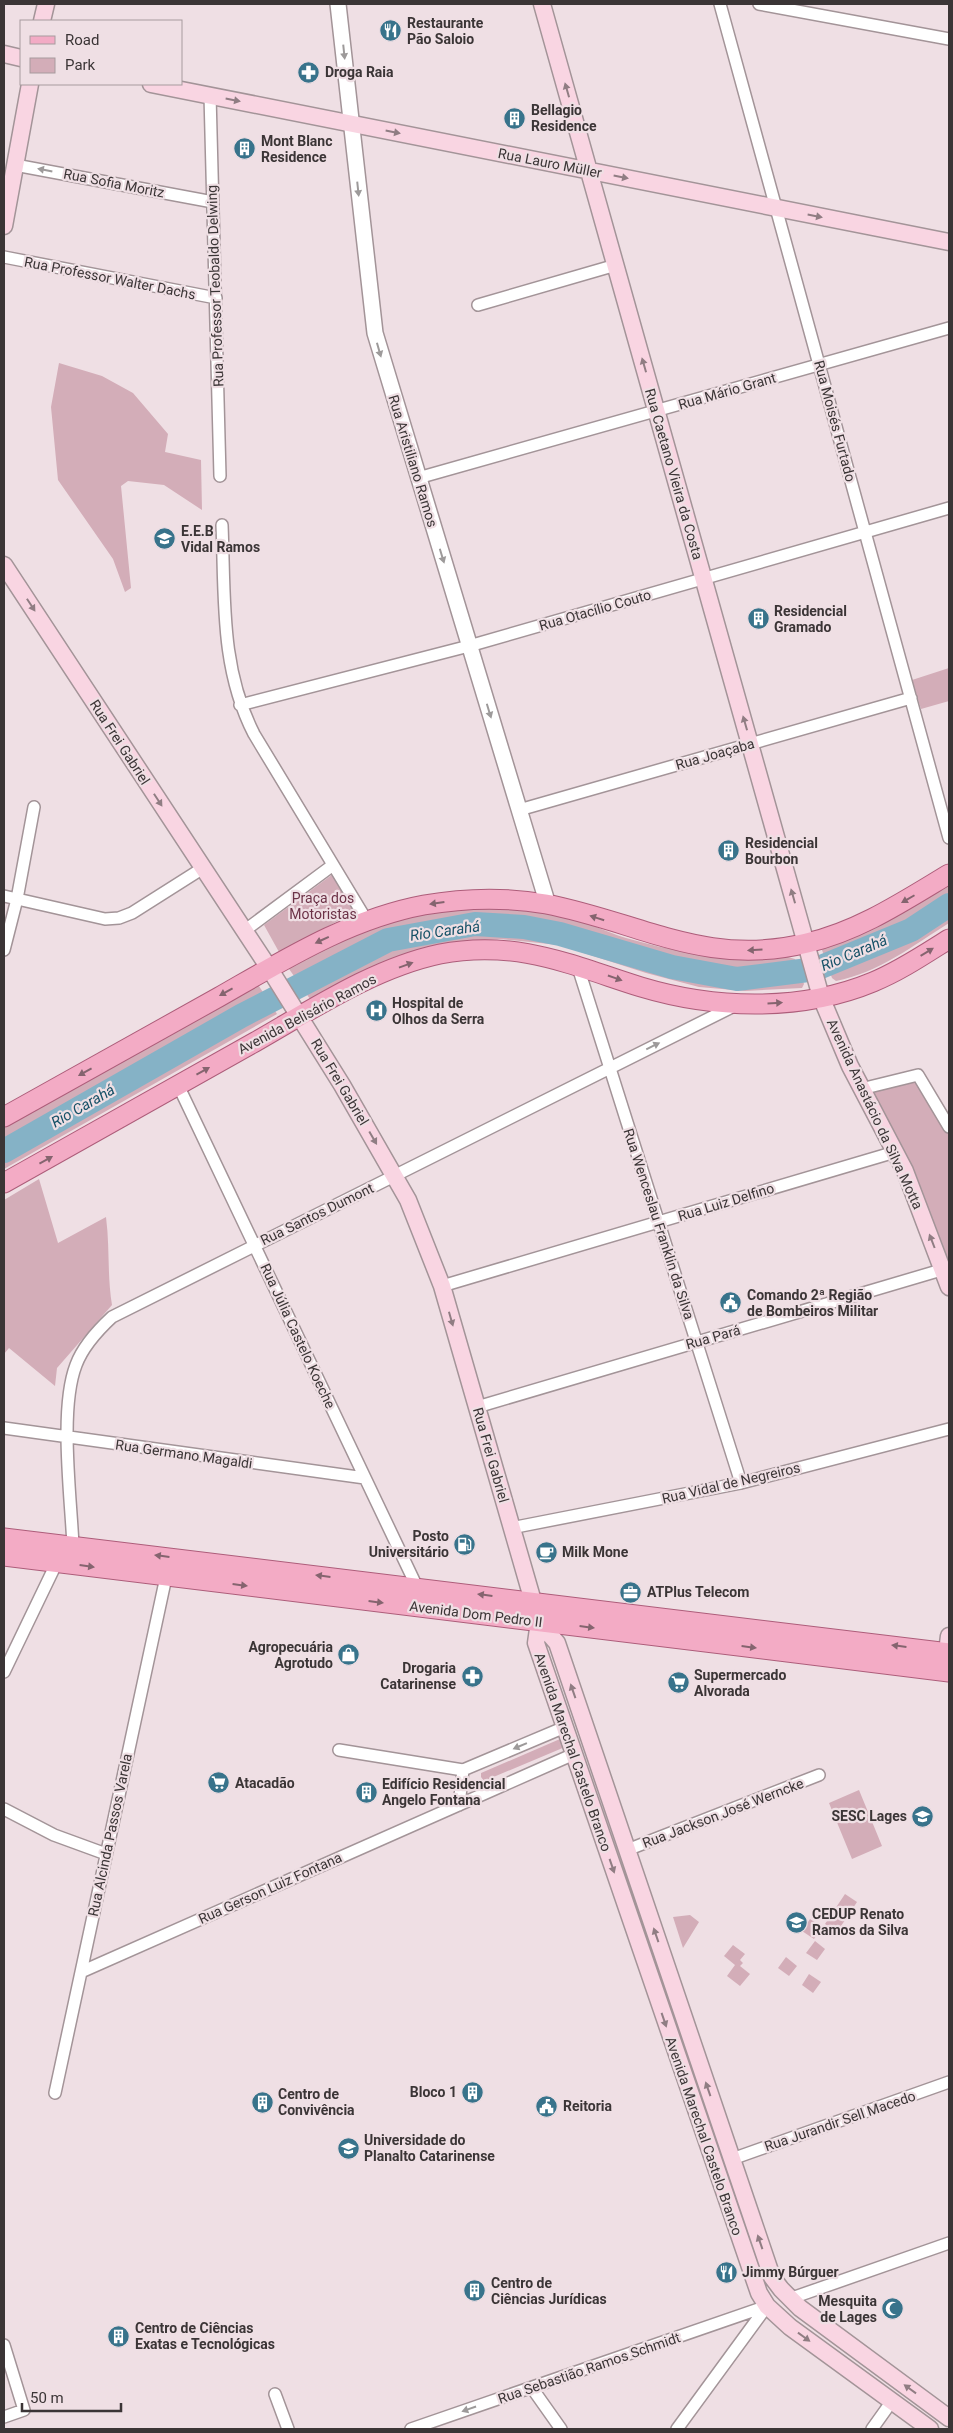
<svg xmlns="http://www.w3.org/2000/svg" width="953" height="2433" font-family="Roboto,sans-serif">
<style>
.green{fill:#d3adb8}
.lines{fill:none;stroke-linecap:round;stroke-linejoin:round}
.river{stroke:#85b2c6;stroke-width:24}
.minor-casing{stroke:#a39498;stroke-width:14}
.tertiary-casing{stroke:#a39498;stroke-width:18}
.secondary-casing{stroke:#a39498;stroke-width:19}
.primary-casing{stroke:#ad5d7a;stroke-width:21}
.minor{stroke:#fff;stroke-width:11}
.tertiary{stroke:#fff;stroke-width:15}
.secondary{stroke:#f9d5e2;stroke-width:16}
.primary{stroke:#f3abc5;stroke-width:19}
.oneway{fill:#9d9a9a}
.oneway2{fill:#907d83}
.oneway3{fill:#85646f}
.labels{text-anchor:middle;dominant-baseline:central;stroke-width:4.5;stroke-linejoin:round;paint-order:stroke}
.poi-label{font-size:14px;font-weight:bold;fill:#3b3536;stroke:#efdfe4;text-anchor:start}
.street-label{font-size:14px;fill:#3b3536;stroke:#efdfe4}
.park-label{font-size:14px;fill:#6c3247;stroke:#efdfe4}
.water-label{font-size:15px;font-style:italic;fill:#165167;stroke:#efdfe4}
</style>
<rect width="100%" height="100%" fill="#efdfe4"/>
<path class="green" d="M59 363 102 376 133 393 168 434 165 452 201 460 202 510 164 485 128 481 121 486 131 588 125 592 113 559 58 480 51 407Z
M949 668V701L921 709 912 680Z
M333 874 355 912 279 952 264 925Z
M949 884V923C914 945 878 973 836 981L832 978 822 950 825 946Z
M498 907C519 910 541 912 562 916 585 920 605 932 626 938 682 954 730 961 788 957L795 959 804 984 802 988 745 991 699 987 646 973 559 945 500 939 471 941 429 948 310 999 287 966 359 930 451 908Z
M257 983 277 1014 4 1169V1126Z
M917 1080 949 1134V1264L866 1092Z
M39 1179 58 1243 106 1217C110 1247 107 1275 112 1305L57 1368 55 1386 9 1348 4 1354V1200Z
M560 1739 564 1740 565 1747 484 1781 481 1777V1773Z
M859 1790 882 1846 852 1859 829 1803Z
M845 1894 857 1902 837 1932 825 1924Z
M690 1915 699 1922 683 1948 673 1917Z
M810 1919 822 1927 814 1939 802 1931Z
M815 1941 825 1949 817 1960 806 1953Z
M733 1945 745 1954 740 1960 743 1963 740 1966 750 1974 740 1986 727 1976 735 1965 724 1956Z
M786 1957 797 1966 789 1976 778 1968Z
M809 1974 821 1982 813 1993 802 1985Z"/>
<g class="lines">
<path class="river" d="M4 1151 241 1016 388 940 475 924 524 927 560 934 672 967 737 979 816 969 911 930 949 905"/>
<defs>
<path id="minor" d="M720 4 949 838
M759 4 949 39
M210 95 220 476
M15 165 213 202
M4 257 216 298
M478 305 616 265
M418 478 949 328
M222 525C225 597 220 668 254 734L367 921
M240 705 469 646 949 508
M519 810 911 698
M4 896 105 919 119 918 132 913 203 868
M244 931 333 865
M4 950 17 899 34 807
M577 964 741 1483
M178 1085 417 1587
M861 1089 918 1075 949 1127
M442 1286 895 1152
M477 1407 948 1268
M4 1428 365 1478
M511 1528 741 1483 949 1429
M73 1546C71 1498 59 1409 76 1365 83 1346 98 1330 112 1317L736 1005
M4 1672 57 1562
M339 1750 463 1770
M459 1805 463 1770 565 1727
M4 1809 54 1835 106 1854
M627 1850 819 1775
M81 1972 574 1754
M55 2093 166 1577
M732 2159 949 2082
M789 2299 949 2243
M4 2345 24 2410 4 2417
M532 2388 561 2429
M275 2394 288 2429
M411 2429 767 2306
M677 2429 767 2306
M872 2429 892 2401"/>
<path id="tertiary" d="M338 4 375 333 548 905"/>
<path id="secondary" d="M542 4 821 997 850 1066 905 1171 949 1287
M42 21 46 4
M4 54 21 58
M151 84 949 242
M4 226 30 84
M4 565 269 968 342 1085 408 1200 442 1286 539 1622 557 1643 772 2277 781 2289 800 2308 949 2418
M539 1622 536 1643 759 2293 767 2306 790 2327 930 2429
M947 1652 949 1636"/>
<path id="primary" d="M4 1117C75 1077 147 1037 219 997 284 960 349 919 424 905 464 898 506 897 546 904 640 922 706 968 807 943 859 931 904 901 949 874
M4 1183C87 1136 171 1089 255 1042 313 1009 374 968 440 954 516 939 571 965 641 987 714 1009 801 1012 873 982 900 971 925 954 949 939
M4 1538 949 1653
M4 1556 949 1672"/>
</defs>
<use href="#minor" class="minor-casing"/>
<use href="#tertiary" class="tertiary-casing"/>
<use href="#secondary" class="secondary-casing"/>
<use href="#primary" class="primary-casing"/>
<use href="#minor" class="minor"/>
<use href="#tertiary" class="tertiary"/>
<use href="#secondary" class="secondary"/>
<use href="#primary" class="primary"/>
</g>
<defs><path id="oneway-solid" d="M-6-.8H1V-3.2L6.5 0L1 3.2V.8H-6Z" transform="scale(1.25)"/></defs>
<g class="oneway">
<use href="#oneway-solid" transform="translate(344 52) rotate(84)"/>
<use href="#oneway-solid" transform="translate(45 170) rotate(-169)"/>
<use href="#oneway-solid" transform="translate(358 189) rotate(84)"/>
<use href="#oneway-solid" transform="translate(379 350) rotate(74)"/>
<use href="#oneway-solid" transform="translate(442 556) rotate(73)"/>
<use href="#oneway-solid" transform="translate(489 711) rotate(73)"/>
<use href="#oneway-solid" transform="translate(653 1046) rotate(-26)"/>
<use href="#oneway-solid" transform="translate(520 1746) rotate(157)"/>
<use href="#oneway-solid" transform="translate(469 2409) rotate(161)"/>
</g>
<g class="oneway2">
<use href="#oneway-solid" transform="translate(567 90) rotate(-106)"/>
<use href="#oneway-solid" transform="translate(233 100) rotate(11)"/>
<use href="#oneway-solid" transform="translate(393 132) rotate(11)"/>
<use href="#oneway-solid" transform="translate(621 177) rotate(11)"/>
<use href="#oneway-solid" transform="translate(815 216) rotate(11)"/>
<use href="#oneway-solid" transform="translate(644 365) rotate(-106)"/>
<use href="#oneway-solid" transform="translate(31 605) rotate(57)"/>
<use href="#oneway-solid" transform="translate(745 723) rotate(-106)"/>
<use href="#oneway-solid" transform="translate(158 800) rotate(57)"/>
<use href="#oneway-solid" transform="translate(793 896) rotate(-106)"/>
<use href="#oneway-solid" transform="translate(373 1138) rotate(60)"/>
<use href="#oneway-solid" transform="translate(932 1241) rotate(-111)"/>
<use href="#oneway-solid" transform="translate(451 1319) rotate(74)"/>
<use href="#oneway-solid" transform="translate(573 1691) rotate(-109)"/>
<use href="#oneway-solid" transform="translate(612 1866) rotate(71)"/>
<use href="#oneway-solid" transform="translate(656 1935) rotate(-109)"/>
<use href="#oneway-solid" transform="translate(664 2020) rotate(71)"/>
<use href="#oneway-solid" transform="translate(708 2089) rotate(-109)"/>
<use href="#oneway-solid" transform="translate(760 2242) rotate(-109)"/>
<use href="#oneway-solid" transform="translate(804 2337) rotate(36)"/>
<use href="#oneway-solid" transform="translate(910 2389) rotate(-144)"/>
</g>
<g class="oneway3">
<use href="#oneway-solid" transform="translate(908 899) rotate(150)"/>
<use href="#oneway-solid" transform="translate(437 903) rotate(172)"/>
<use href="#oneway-solid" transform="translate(597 918) rotate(-163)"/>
<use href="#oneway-solid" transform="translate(322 940) rotate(155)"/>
<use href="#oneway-solid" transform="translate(755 950) rotate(177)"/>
<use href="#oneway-solid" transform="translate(927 952) rotate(-31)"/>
<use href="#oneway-solid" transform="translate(406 965) rotate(-20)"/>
<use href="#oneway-solid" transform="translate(615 978) rotate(19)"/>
<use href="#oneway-solid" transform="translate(226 992) rotate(151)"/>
<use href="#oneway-solid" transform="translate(775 1003) rotate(-3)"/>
<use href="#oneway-solid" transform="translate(203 1071) rotate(-29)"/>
<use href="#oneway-solid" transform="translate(85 1072) rotate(151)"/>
<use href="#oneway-solid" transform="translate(46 1160) rotate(-29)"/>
<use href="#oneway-solid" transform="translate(162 1556) rotate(-173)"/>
<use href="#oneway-solid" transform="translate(87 1566) rotate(8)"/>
<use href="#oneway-solid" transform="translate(323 1576) rotate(-173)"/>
<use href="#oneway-solid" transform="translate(240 1585) rotate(7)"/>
<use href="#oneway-solid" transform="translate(485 1595) rotate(-173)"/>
<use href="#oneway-solid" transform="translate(376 1602) rotate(7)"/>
<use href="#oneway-solid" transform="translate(587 1627) rotate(7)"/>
<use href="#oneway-solid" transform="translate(899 1646) rotate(-173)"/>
<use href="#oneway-solid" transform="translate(749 1647) rotate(7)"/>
</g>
<defs>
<symbol id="restaurant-disc" viewBox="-11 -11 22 22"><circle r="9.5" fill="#38738b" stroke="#efdfe4"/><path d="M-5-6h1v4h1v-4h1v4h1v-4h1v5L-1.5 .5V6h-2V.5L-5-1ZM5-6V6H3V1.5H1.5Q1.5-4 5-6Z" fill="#fff"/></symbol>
<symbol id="pharmacy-disc" viewBox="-11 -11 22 22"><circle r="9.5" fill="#38738b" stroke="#efdfe4"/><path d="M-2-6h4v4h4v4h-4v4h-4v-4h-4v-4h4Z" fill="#fff"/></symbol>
<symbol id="building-disc" viewBox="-11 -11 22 22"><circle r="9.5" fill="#38738b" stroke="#efdfe4"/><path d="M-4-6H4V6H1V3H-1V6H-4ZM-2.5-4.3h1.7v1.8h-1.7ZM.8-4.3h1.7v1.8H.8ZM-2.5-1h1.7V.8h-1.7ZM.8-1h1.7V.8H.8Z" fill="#fff"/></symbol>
<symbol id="school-disc" viewBox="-11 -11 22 22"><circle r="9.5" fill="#38738b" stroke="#efdfe4"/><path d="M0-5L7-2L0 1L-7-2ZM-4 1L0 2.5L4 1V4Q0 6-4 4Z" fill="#fff"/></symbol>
<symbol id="hospital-disc" viewBox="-11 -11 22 22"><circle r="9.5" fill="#38738b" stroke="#efdfe4"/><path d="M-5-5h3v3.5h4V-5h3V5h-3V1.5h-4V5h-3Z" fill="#fff"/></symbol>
<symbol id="civic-disc" viewBox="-11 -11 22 22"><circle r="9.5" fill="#38738b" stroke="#efdfe4"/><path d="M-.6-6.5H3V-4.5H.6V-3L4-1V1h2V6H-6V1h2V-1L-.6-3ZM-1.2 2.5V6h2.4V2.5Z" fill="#fff"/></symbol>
<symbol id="fuel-disc" viewBox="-11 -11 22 22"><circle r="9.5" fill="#38738b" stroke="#efdfe4"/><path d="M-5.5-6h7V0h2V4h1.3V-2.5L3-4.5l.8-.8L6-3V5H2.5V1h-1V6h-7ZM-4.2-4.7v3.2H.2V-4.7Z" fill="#fff"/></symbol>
<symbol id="cafe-disc" viewBox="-11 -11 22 22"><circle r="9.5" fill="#38738b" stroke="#efdfe4"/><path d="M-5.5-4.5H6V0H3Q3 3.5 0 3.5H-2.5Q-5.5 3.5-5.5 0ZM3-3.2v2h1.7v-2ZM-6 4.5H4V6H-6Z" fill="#fff"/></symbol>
<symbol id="office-disc" viewBox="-11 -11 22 22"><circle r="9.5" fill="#38738b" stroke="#efdfe4"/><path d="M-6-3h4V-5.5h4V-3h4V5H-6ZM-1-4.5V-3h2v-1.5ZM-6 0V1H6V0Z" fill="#fff"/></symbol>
<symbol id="shop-disc" viewBox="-11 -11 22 22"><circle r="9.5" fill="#38738b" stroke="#efdfe4"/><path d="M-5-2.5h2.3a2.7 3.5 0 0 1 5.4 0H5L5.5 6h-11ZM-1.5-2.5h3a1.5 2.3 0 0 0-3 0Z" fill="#fff"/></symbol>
<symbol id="supermarket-disc" viewBox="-11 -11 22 22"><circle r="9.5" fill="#38738b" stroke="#efdfe4"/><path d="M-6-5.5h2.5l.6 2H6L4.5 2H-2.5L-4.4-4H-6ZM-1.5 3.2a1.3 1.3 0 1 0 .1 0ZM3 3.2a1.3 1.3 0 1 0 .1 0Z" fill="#fff"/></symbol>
<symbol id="university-disc" viewBox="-11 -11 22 22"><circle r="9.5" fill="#38738b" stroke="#efdfe4"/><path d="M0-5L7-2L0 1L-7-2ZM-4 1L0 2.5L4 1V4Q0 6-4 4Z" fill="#fff"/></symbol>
<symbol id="mosque-disc" viewBox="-11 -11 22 22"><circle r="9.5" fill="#38738b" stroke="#efdfe4"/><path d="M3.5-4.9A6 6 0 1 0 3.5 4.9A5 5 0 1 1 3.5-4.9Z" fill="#fff"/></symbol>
</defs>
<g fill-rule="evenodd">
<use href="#restaurant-disc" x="378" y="18" width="25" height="25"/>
<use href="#pharmacy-disc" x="296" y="60" width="25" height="25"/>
<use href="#building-disc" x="502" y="106" width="25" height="25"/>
<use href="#building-disc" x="232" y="136" width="25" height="25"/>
<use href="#school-disc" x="152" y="526" width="25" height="25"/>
<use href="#building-disc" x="746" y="606" width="25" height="25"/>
<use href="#building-disc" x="716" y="838" width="25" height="25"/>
<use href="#hospital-disc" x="364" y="998" width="25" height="25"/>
<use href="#civic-disc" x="718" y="1290" width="25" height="25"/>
<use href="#fuel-disc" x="452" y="1532" width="25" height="25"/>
<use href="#cafe-disc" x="534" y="1540" width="25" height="25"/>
<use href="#office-disc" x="618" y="1580" width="25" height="25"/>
<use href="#shop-disc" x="336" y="1642" width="25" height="25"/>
<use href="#pharmacy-disc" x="460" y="1664" width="25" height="25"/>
<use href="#supermarket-disc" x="666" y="1670" width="25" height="25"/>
<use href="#supermarket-disc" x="206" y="1770" width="25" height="25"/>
<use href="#building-disc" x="354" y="1780" width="25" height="25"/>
<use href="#university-disc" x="910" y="1804" width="25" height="25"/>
<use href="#university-disc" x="784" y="1910" width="25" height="25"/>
<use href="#building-disc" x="460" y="2080" width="25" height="25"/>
<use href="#building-disc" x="250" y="2090" width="25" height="25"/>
<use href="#civic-disc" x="534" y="2094" width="25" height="25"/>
<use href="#university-disc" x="336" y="2136" width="25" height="25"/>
<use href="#restaurant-disc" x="714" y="2260" width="25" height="25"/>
<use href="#building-disc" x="462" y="2278" width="25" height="25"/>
<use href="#mosque-disc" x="880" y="2296" width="25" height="25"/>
<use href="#building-disc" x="106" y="2324" width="25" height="25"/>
</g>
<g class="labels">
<g class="poi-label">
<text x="407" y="23">Restaurante<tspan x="407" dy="16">Pão Saloio</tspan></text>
<text x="325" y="72">Droga Raia</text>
<text x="531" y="110">Bellagio<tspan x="531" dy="16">Residence</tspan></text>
<text x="261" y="141">Mont Blanc<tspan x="261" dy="16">Residence</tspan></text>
<text x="181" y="531">E.E.B<tspan x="181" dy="16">Vidal Ramos</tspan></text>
<text x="774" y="611">Residencial<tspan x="774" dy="16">Gramado</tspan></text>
<text x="745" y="843">Residencial<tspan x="745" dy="16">Bourbon</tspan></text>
<text x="392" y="1003">Hospital de<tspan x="392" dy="16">Olhos da Serra</tspan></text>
<text x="747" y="1295">Comando 2ª Região<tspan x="747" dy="16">de Bombeiros Militar</tspan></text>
<text x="449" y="1536" text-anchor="end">Posto<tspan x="449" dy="16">Universitário</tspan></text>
<text x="562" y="1552">Milk Mone</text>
<text x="647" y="1592">ATPlus Telecom</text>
<text x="333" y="1647" text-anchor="end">Agropecuária<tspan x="333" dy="16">Agrotudo</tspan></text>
<text x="456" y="1668" text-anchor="end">Drogaria<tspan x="456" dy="16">Catarinense</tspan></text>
<text x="694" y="1675">Supermercado<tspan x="694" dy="16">Alvorada</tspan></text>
<text x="235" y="1783">Atacadão</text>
<text x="382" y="1784">Edifício Residencial<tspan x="382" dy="16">Angelo Fontana</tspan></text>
<text x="907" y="1816" text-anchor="end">SESC Lages</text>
<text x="812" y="1914">CEDUP Renato<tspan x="812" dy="16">Ramos da Silva</tspan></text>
<text x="457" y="2092" text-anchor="end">Bloco 1</text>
<text x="278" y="2094">Centro de<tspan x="278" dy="16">Convivência</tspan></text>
<text x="563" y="2106">Reitoria</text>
<text x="364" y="2140">Universidade do<tspan x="364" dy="16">Planalto Catarinense</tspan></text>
<text x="742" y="2272">Jimmy Búrguer</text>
<text x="491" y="2283">Centro de<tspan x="491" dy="16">Ciências Jurídicas</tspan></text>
<text x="877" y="2301" text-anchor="end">Mesquita<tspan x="877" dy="16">de Lages</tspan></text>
<text x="135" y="2328">Centro de Ciências<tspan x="135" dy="16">Exatas e Tecnológicas</tspan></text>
</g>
<g class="street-label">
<text transform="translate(550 163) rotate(11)">Rua Lauro Müller</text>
<text transform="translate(114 183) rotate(11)">Rua Sofia Moritz</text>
<text transform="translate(110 278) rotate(11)">Rua Professor Walter Dachs</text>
<text transform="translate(215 286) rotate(-92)">Rua Professor Teobaldo Delwing</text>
<text transform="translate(727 391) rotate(-16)">Rua Mário Grant</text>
<text transform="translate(835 421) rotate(75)">Rua Moisés Furtado</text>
<text transform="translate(413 461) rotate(73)">Rua Aristiliano Ramos</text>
<text transform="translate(674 474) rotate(74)">Rua Caetano Vieira da Costa</text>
<text transform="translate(595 610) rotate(-16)">Rua Otacílio Couto</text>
<text transform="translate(120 742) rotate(57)">Rua Frei Gabriel</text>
<text transform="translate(715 754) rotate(-16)">Rua Joaçaba</text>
<text transform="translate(307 1014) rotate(-28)">Avenida Belisário Ramos</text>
<text transform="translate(340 1082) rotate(59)">Rua Frei Gabriel</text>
<text transform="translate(875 1114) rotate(65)">Avenida Anastácio da Silva Motta</text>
<text transform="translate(726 1202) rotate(-17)">Rua Luiz Delfino</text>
<text transform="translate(317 1214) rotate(-26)">Rua Santos Dumont</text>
<text transform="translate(659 1224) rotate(72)">Rua Wenceslau Franklin da Silva</text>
<text transform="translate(298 1336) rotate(65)">Rua Júlia Castelo Koeche</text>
<text transform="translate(713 1337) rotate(-16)">Rua Pará</text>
<text transform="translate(184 1454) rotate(8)">Rua Germano Magaldi</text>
<text transform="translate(491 1455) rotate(74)">Rua Frei Gabriel</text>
<text transform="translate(731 1483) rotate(-13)">Rua Vidal de Negreiros</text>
<text transform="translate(476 1614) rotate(7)">Avenida Dom Pedro II</text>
<text transform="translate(573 1752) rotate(71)">Avenida Marechal Castelo Branco</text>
<text transform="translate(723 1813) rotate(-21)">Rua Jackson José Werncke</text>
<text transform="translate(110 1835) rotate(-78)">Rua Alcinda Passos Varela</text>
<text transform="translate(270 1888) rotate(-24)">Rua Gerson Luiz Fontana</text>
<text transform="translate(840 2121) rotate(-19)">Rua Jurandir Sell Macedo</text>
<text transform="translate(704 2136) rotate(71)">Avenida Marechal Castelo Branco</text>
<text transform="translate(589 2368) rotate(-19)">Rua Sebastião Ramos Schmidt</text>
</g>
<g class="park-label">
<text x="323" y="898">Praça dos<tspan x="323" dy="16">Motoristas</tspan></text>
</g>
<g class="water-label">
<text transform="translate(445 931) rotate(-8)">Rio Carahá</text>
<text transform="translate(854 953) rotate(-23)">Rio Carahá</text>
<text transform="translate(83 1106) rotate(-30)">Rio Carahá</text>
</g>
</g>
<rect width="953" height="2433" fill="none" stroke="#3b3536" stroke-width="10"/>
<rect x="20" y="20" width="162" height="65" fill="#efdfe4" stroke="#a79b9e"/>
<rect x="30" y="36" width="25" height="8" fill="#f3abc5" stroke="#a79b9e"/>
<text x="65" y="45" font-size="15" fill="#3b3536">Road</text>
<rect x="30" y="58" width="25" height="15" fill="#d3adb8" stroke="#a79b9e"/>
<text x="65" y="70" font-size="15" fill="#3b3536">Park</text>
<path d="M22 2403v8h99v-8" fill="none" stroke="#3b3536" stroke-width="2.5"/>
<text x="30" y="2403" font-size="15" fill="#3b3536" stroke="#efdfe4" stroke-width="4" paint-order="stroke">50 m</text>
</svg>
